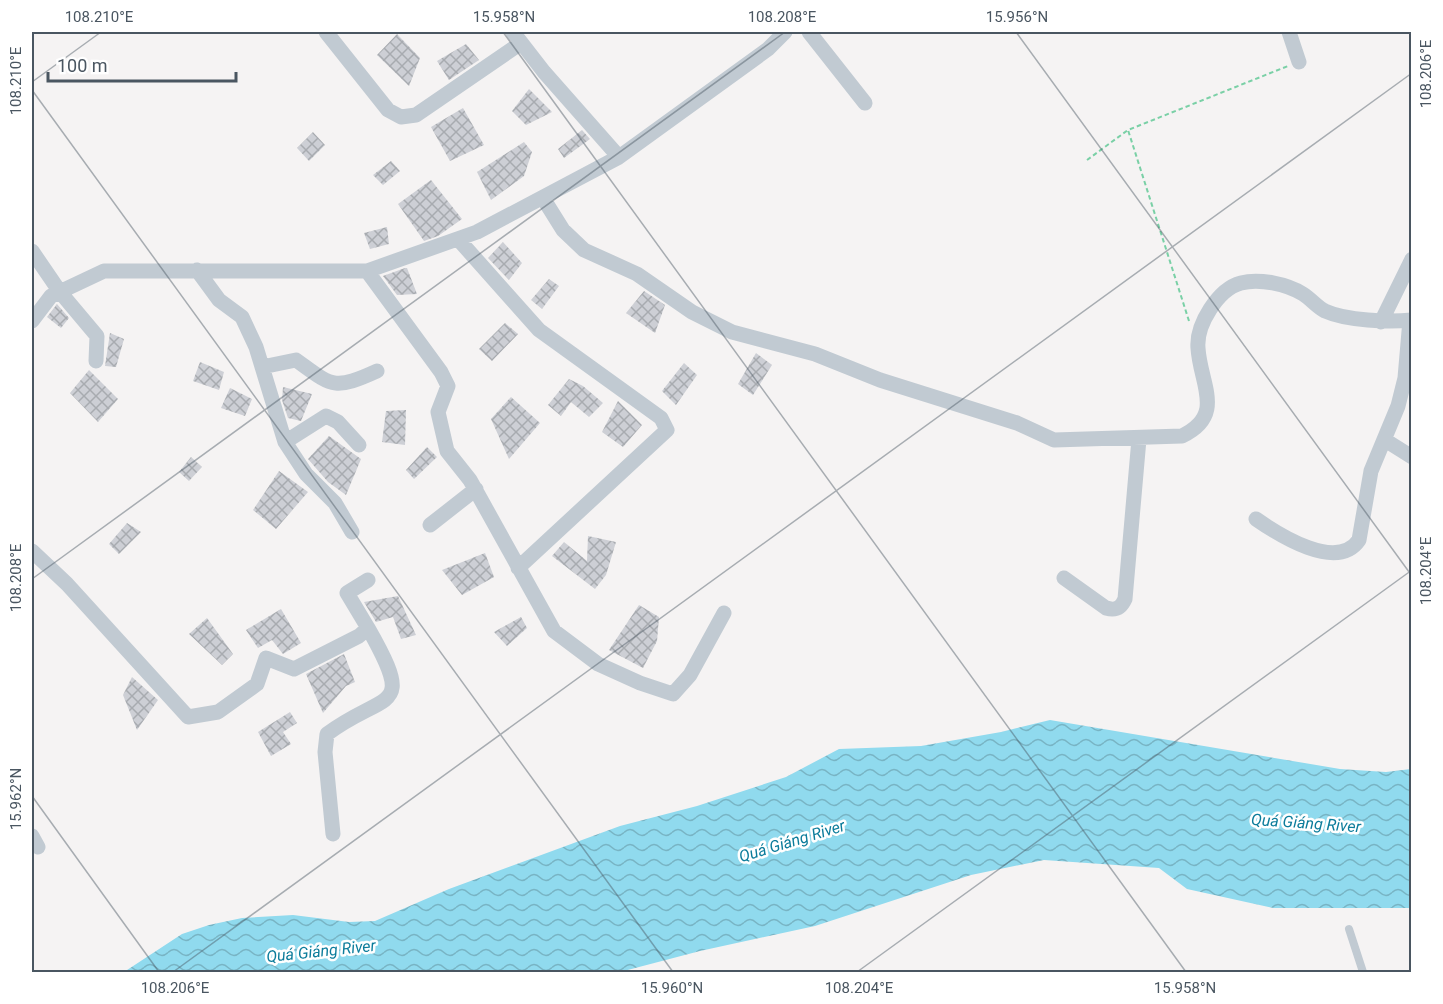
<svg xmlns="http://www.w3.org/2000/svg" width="1443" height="1004" font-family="Roboto,sans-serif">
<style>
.water{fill:url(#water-waves)}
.building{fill:url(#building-cross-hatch)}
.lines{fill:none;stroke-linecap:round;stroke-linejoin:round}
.path{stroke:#7ad0a6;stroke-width:2;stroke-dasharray:4.5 3;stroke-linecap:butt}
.service{stroke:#c1cad2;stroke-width:8}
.minor{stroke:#c1cad2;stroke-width:15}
.ticks{fill:none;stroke:#4a5661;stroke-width:1.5;stroke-opacity:0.45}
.labels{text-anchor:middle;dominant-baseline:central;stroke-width:5;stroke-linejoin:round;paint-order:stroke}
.water-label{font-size:16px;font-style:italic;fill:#0c7c9b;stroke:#fff}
.neatline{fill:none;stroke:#4a5661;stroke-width:2}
.ticks-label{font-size:15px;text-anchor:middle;fill:#4a5661}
</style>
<defs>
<pattern id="water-waves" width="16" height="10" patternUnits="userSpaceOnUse" patternTransform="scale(1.5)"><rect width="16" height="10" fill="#90daee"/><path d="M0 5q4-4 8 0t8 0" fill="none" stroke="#78b4c4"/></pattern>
<pattern id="building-cross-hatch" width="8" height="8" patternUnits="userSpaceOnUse" patternTransform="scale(1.5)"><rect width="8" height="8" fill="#cdcfd5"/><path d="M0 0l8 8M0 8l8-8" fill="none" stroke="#a8abb0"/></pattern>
</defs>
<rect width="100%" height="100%" fill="#f5f3f3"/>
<path class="water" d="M1050 720 1340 769 1386 772 1411 769V908H1273L1187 889 1159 868 1044 860 971 875 815 926 700 951 620 972H124L182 934 209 925 242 918 293 915 349 922 375 921 449 889 620 826 697 806 786 777 839 749 921 746 1001 732Z"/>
<path class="building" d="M397 34 420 58 409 86 377 55Z
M466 44 479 60 449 80 437 61Z
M529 89 552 112 526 125 512 111Z
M463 108 484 145 450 161 431 127Z
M582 130 590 139 564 158 558 149Z
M313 132 325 145 309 161 297 148Z
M524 142 532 152 524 176 491 200 477 172Z
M391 161 400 171 383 185 373 175Z
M431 180 462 219 438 236 424 241 398 204Z
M387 227 389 244 370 249 364 233Z
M503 242 522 263 509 280 488 258Z
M405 268H407L417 294 397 295 383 276Z
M549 279 559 286 542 309 531 300Z
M644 291 665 305 655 333 626 313Z
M57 304 69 318 61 328 47 317Z
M505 323 518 334 492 361 479 349Z
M110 333 124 339 116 367 105 366Z
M756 353 772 365 753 395 738 384Z
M200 362 224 372 219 390 193 381Z
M684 363 697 375 676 405 662 391Z
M89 370 118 399 98 422 70 393Z
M569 379 583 386 603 403 589 417 571 402 561 416 548 405Z
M283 387 312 394 301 421 288 418 282 400Z
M230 388 252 399 245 416 221 408Z
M511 397 540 423 509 459 491 419Z
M618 401 642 425 623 447 602 432Z
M406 410 405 445 382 442 386 411Z
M329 436 361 459 346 495 328 482 308 459Z
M427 447 437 457 414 479 406 470Z
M191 457 202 467 189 481 179 472Z
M279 471 308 492 276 529 253 510Z
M127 523 141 532 119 554 109 544Z
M588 536 616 542 606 575 595 589 552 556 564 542 587 561Z
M485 553 494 577 462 595 442 570Z
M398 596 416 635 401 639 393 617 376 622 364 602Z
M639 605 659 617 657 641 643 668 609 650Z
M281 609 301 643 283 654 272 640 258 648 246 630Z
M521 617 527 628 507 646 494 632Z
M207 618 233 654 222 665 189 634Z
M344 654 355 682 346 686 323 713 306 674Z
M132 677 158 700 137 730 123 695Z
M290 712 297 723 283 732 291 744 271 756 258 732Z"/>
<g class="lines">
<path class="path" d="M1087 160 1128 130
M1189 321 1128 130 1288 66"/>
<path class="service" d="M1349 929 1363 972"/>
<path class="minor" d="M326 32 388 110 401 117 416 115 521 43
M513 32 544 72 619 157
M809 32 865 103
M1289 32 1299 62
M543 198 563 230 584 250 637 274 692 312 732 332 815 354 880 380 1017 423 1054 440 1182 436C1226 415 1200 384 1198 348 1196 325 1218 289 1241 283 1259 278 1287 284 1303 294 1311 299 1317 307 1325 311 1347 321 1388 322 1412 320
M458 239 539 330 661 418 667 430 518 568
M32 251 60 292 97 336 96 361
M197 270 219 300 242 317 256 347 285 442 306 474 335 503 352 532
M367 271 441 372 448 386 438 412 447 451 470 480 554 631 598 664 640 683 673 694 690 675 724 613
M32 321 51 296 104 271H367L477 232 619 157 768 49 785 32
M1381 322 1412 259
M262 367 296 360C332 386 333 391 377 371
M1385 440 1412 457
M285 442 326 416 338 422 359 445
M1256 519C1279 535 1337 572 1359 540L1371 471 1398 406 1405 378 1410 320
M430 525 476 489
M32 551 67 584 188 717 218 712 257 684 266 658 294 669 359 636 368 628 347 593 368 580
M1064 578 1106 608C1116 611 1121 608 1125 599L1139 439
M333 834 325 752 327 734C386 690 417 714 368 628
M32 836 38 847"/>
</g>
<path class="ticks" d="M503 32 1186 972M1016 32 1412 576M32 82 101 32M32 90 673 972M32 579 785 32M32 796 159 972M173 972 1412 73M857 972 1412 570"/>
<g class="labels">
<g class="water-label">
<text transform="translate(1306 823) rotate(4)">Quá Giáng River</text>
<text transform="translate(792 841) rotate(-17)">Quá Giáng River</text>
<text transform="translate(321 951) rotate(-6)">Quá Giáng River</text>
</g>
</g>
<rect width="1443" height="1004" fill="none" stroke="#ffffff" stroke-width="66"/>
<path d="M48 72v9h188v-9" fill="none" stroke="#4a5661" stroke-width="3"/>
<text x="57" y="72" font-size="18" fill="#4a5661" stroke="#ffffff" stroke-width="4.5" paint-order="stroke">100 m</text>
<rect x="33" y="33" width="1377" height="938" class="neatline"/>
<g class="ticks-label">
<text x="99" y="22">108.210°E</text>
<text x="504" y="22">15.958°N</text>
<text x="782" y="22">108.208°E</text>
<text x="1017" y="22">15.956°N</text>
<text transform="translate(1426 74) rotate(-90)" y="5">108.206°E</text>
<text transform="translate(16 81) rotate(-90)" y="5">108.210°E</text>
<text transform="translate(1426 571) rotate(-90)" y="5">108.204°E</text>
<text transform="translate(16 578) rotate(-90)" y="5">108.208°E</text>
<text transform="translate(16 799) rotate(-90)" y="5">15.962°N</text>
<text x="175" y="993">108.206°E</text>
<text x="672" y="993">15.960°N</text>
<text x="859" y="993">108.204°E</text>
<text x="1185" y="993">15.958°N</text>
</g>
</svg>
